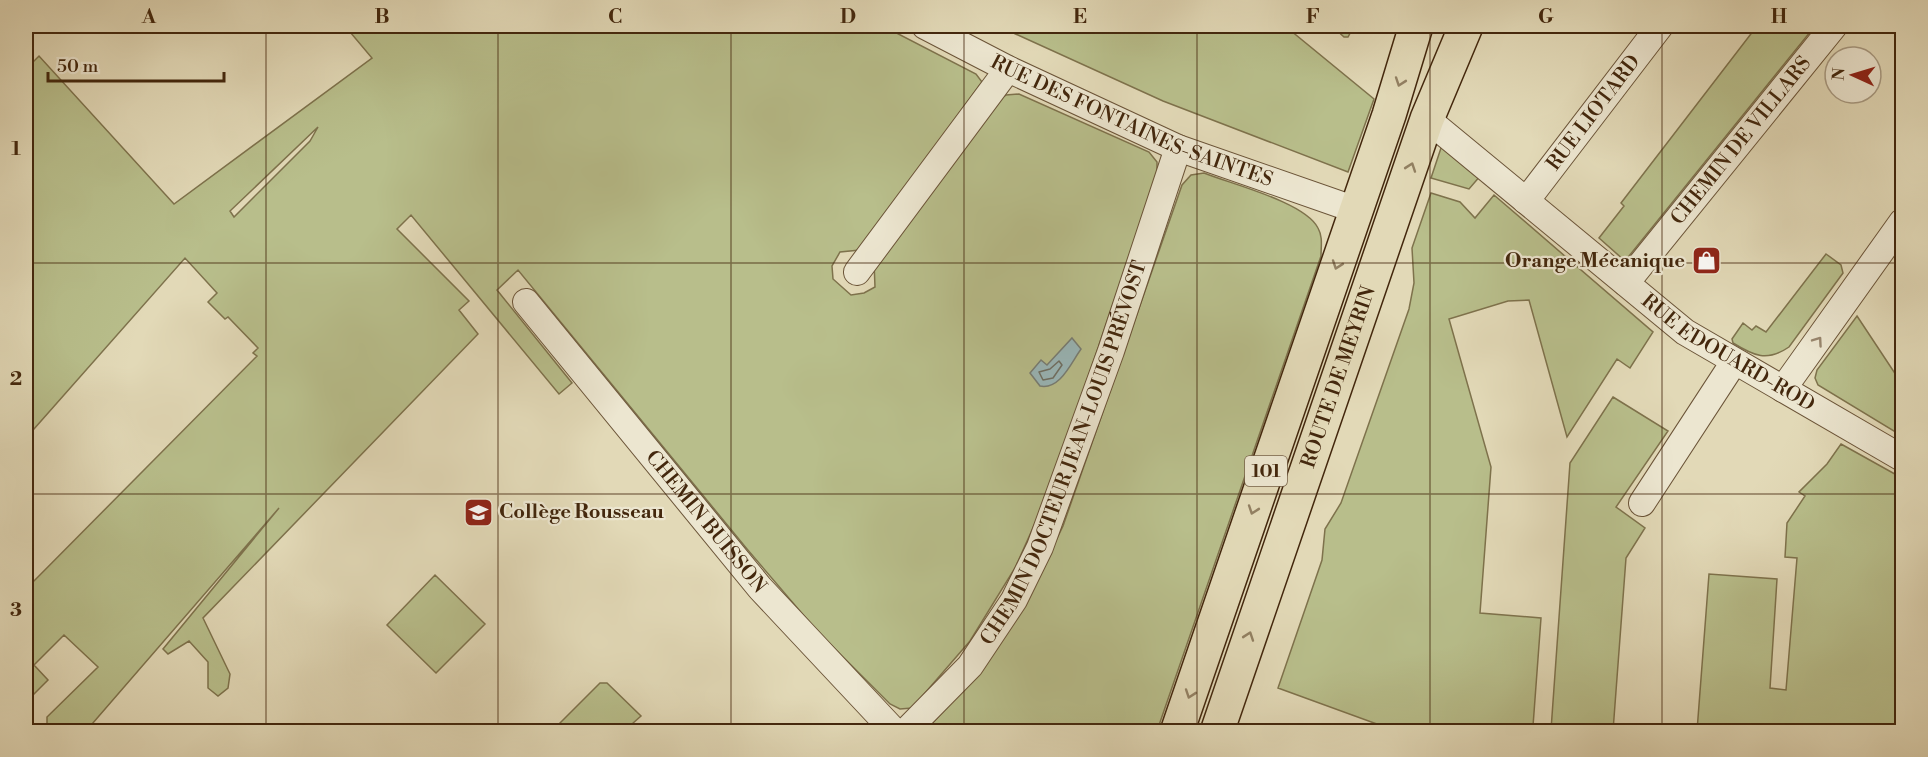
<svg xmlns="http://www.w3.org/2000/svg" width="1928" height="757" font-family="'Libre Bodoni',serif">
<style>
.green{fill:#b8be8b;stroke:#7e724c;stroke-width:1.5;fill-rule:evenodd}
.water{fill:#99b7b9;stroke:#777d74;stroke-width:1.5}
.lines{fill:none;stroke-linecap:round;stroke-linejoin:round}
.shore{stroke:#6e6f63;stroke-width:1.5}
.minor-casing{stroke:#6b5438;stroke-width:28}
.primary-casing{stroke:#43270d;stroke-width:36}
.minor{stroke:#ece6d0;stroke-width:26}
.primary{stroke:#e2d9b7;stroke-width:33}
.oneway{stroke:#928062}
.oneway2{stroke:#98866e}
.grid{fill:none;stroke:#43270d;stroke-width:1.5;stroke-opacity:0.55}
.labels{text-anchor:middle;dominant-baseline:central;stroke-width:4.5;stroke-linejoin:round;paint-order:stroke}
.shield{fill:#ece6d0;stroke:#766048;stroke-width:1.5}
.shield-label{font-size:18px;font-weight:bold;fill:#43270d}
.street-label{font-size:20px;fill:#43270d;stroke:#ece6d0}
.poi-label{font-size:20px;font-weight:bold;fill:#43270d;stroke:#ece6d0;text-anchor:end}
.neatline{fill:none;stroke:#43270d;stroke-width:2}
.grid-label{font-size:20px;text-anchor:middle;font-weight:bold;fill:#43270d}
</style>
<rect width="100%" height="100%" fill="#e2d9b7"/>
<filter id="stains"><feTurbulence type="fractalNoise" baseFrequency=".00333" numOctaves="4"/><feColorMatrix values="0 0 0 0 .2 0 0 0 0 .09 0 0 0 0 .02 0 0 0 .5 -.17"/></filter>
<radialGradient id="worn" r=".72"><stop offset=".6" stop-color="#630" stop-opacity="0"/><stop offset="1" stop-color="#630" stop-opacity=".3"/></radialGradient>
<path class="green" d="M345 26H883L976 74 982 82 860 250 840 252 832 266 833 279 851 295 864 293 875 287 874 261 996 101 1006 95 1019 94 1149 152 1157 162V175L1049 492 1015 568 970 641 912 708 900 709 890 704 817 631 747 549 518 270 497 290 572 383 559 394 411 215 397 229 469 301 459 310 478 334 203 618 230 674 228 688 218 696 208 688V662L189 641 168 654 163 649 279 508 86 731H51L47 727V717L98 667 64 635 34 665 48 680 26 702V589L257 356 253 353 258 348 228 317 225 319 208 302 217 293 185 258 26 438V69L39 56 174 204 372 58ZM318 127 310 141 234 217 230 211Z
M998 26H1285L1374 99 1348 172 1163 101Z
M1332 26H1354L1348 37H1344Z
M1757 26H1815L1625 261 1599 238 1624 206 1621 203Z
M1443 142 1481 175 1469 189 1431 178Z
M1204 173C1231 184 1305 202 1318 228 1323 237 1321 246 1321 256L1157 731 924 732 977 675 1023 609 1063 526 1182 185 1191 175Z
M1431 193 1460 202 1475 218 1494 195 1653 332 1630 368 1617 359 1567 437 1529 300 1508 301 1449 319 1491 467 1480 613 1541 618 1533 726 1501 725 1495 732 1396 731 1278 688 1322 560 1325 529 1341 503 1409 309 1414 283 1412 248Z
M1826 254 1841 265 1843 273 1789 347C1767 362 1754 356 1733 343L1732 339 1743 323 1752 330 1756 326 1766 332Z
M1857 316 1902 384V436L1818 385 1815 378 1817 370Z
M1613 397 1668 431 1616 507 1645 528 1626 558 1613 731 1551 730 1570 463Z
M1841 444 1902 478V731H1697L1709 574 1777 579 1770 688 1786 690 1797 558 1785 557 1787 523 1805 496 1799 492 1827 464Z
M435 575 485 624 436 673 387 625Z
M600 683H607L641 716 624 731H552Z"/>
<path class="water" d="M1072 338 1081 349C1071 363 1060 390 1040 386L1030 373 1041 360 1047 365Z"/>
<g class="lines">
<path class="shore" d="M1059 361 1062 365 1053 378 1043 380 1039 372 1050 369Z"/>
<defs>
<g id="minor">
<path id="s1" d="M925 26 1008 69 1178 148 1356 210"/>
<path id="s2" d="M1427 119 1685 332 1902 458"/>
<path id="s3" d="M1526 201 1660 26"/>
<path d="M857 272 1008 69"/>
<path id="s4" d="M1626 283 1834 26"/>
<path id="s5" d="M526 302 760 588 895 732"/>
<path d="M1783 389 1902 222"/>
<path d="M1642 503 1734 362"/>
<path id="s6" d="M905 732 970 666 1014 600 1040 547 1111 351 1178 148"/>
</g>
<g id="primary">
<path d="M1177 732 1389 115 1416 26"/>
<path id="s7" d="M1217 732 1427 119 1466 26"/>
</g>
</defs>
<use href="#minor" class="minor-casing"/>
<use href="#primary" class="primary-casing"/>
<use href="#minor" class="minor"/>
<use href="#primary" class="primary"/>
</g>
<defs><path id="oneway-chevron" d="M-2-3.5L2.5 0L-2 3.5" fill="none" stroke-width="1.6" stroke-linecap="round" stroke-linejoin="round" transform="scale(1.5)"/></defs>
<g class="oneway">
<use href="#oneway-chevron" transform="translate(1400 82) rotate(109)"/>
<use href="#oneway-chevron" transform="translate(1411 167) rotate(-71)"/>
<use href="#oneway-chevron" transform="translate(1337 265) rotate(109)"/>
<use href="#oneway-chevron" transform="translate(1253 510) rotate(109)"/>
<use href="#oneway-chevron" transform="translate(1249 636) rotate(-71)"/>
<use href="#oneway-chevron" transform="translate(1190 694) rotate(109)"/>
</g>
<use class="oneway2" href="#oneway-chevron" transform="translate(1818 341) rotate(-55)"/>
<path class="grid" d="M266 26V732M498 26V732M731 26V732M964 26V732M1197 26V732M1430 26V732M1662 26V732M26 263H1902M26 494H1902"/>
<defs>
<symbol id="shop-square" viewBox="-11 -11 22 22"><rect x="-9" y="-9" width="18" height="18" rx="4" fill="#8f2418" stroke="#ece6d0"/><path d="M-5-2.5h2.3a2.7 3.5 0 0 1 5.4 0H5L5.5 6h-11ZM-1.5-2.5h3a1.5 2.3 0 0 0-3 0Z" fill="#fff"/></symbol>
<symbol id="school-square" viewBox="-11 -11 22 22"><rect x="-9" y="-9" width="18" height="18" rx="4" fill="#8f2418" stroke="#ece6d0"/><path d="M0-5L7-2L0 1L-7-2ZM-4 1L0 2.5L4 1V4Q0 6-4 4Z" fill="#fff"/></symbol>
</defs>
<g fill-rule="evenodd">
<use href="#shop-square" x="1690" y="244" width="33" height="33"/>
<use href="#school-square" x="462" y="496" width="33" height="33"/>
</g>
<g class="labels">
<rect class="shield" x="1245" y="456" width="42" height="30" rx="4.5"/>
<g class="shield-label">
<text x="1266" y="471">101</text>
</g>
<g class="street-label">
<text stroke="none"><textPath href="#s3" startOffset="111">RUE LIOTARD</textPath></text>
<text stroke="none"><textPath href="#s1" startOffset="228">RUE DES FONTAINES-SAINTES</textPath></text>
<text stroke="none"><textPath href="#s4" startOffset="183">CHEMIN DE VILLARS</textPath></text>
<text stroke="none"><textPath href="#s2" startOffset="382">RUE EDOUARD-ROD</textPath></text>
<text stroke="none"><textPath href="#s7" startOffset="375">ROUTE DE MEYRIN</textPath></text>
<text stroke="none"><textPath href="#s6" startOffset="327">CHEMIN DOCTEUR JEAN-LOUIS PRÉVOST</textPath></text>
<text stroke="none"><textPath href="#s5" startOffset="284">CHEMIN BUISSON</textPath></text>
</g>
<g class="poi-label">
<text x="1685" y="261">Orange Mécanique</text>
<text x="499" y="512" text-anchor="start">Collège Rousseau</text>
</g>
</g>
<rect width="1928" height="757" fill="none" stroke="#e2d9b7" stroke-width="66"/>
<g transform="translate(1853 75) rotate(274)"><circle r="28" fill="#ece6d0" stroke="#a89a82" stroke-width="1.5"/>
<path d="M0-4.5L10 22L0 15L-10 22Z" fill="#8f2418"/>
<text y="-9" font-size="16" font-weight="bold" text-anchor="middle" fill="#43270d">N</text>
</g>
<path d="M48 72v9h176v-9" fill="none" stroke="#43270d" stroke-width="3"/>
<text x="57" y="72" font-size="18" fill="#43270d" stroke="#ece6d0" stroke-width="4.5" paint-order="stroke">50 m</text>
<rect x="33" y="33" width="1862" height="691" class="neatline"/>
<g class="grid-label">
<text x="149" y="23">A</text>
<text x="382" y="23">B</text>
<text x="615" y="23">C</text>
<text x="848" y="23">D</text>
<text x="1080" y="23">E</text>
<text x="1313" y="23">F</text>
<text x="1546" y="23">G</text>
<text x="1779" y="23">H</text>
<text x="16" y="155">1</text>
<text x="16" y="385">2</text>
<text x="16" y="616">3</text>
</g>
<rect width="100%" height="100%" filter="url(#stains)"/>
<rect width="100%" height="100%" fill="url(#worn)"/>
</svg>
